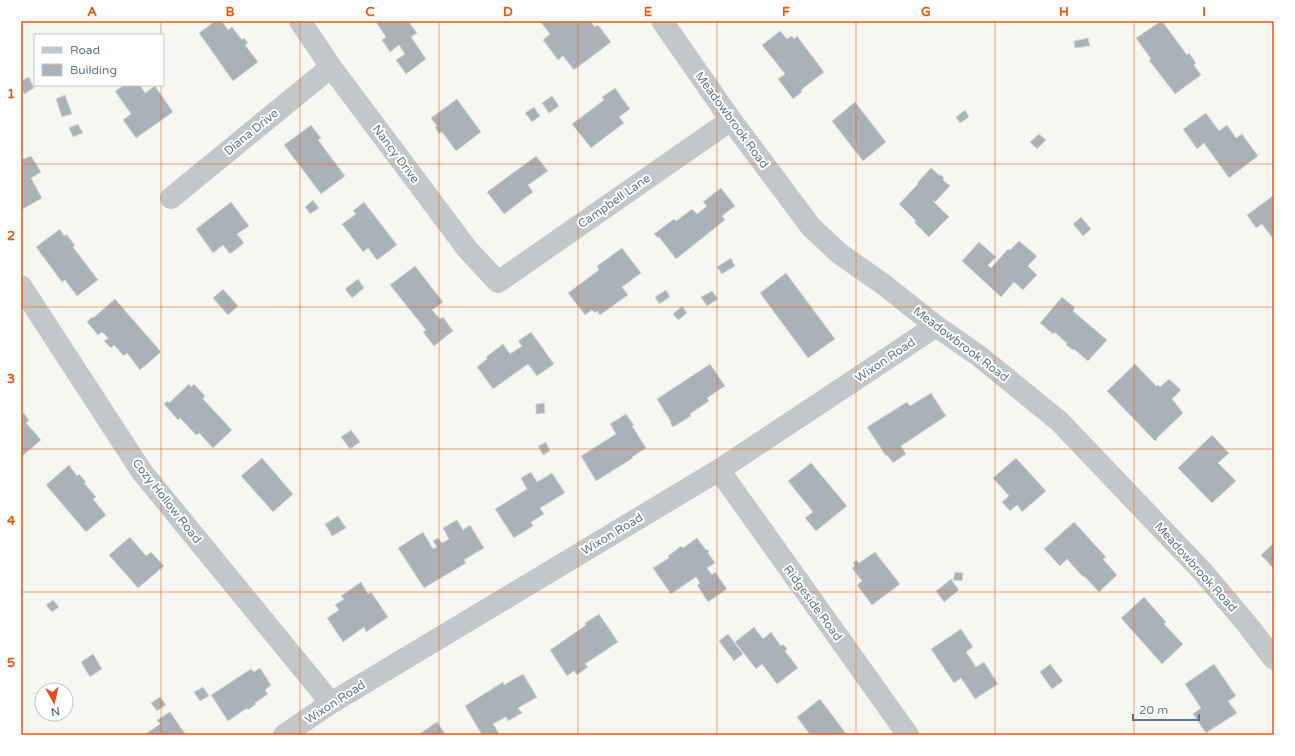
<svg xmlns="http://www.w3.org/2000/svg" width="1295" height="756" font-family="'Varela Round',sans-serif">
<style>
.building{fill:#aab2b8;stroke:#d7d7d5}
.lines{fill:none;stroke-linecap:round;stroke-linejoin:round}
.street{stroke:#c3c7ca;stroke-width:22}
.grid{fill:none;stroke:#e8590c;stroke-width:1;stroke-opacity:0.55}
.labels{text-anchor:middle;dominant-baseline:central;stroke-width:4;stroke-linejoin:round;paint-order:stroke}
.street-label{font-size:12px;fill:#647685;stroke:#fff}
.neatline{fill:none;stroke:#e8590c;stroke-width:1.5}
.grid-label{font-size:13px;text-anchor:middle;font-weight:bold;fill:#e8590c}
</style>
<rect width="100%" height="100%" fill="#f6f6f2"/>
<path class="building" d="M215 21H222L228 30 232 27 242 40 244 38 248 43 245 45 258 62 233 81 199 33Z
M377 21H408L417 33 411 37 426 59 406 74 396 60 405 54 399 45 390 52 382 40 386 37 376 22Z
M540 21H590L595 27 598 25 611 42 574 70 563 56 558 60 543 40 550 34Z
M1161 21H1162L1187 55 1189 53 1196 63 1194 65 1201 75 1175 94 1149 60 1151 59 1136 38Z
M780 31 787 39 792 36 794 39 797 36 824 72 801 90 802 92 793 99 778 79 785 74 762 45Z
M1088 38 1090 46 1075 48 1074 41Z
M29 77 34 88 24 94 21 87V81Z
M124 85H140L145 93 155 86 173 112 136 138 123 120 131 114 115 91Z
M615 88 630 109 619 117 624 123 591 148 572 124 604 100 602 97Z
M65 95 72 114 62 117 56 99Z
M552 96 559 106 549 113 542 103Z
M457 99 481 132 456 151 442 132 439 134 435 127 437 126 431 118Z
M855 102 886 142 863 161 832 121Z
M534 107 540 116 532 122 525 113Z
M965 110 969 117 960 123 956 117Z
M1206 113 1219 131 1227 125 1236 138 1242 134 1258 156 1229 178 1204 143 1197 149 1183 129Z
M78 124 83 133 73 137 69 128Z
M311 125 321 138 318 140 345 176 321 194 284 145Z
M1039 134 1046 140 1037 149 1030 142Z
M31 156 41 172 31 178 42 198 21 210V160Z
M536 156 548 171 528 185 533 192 504 214 487 192Z
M931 168 939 175H941L944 178 943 180 950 186 935 202 934 201H933L949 217 929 237 914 222 916 221 899 204 918 184 917 183Z
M721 188 735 206 722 216 725 220 676 259 659 237 658 238 654 234 674 219 676 221 692 209 697 214 707 206 703 202Z
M1274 195V240L1262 224 1256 228 1247 215Z
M313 200 319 208 310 214 305 207Z
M231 202 249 226 237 234 244 243 230 254 223 245 213 253 196 229Z
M364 202 397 245 377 260 368 248 363 252 342 224 356 214 353 211Z
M1081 217 1091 229 1083 236 1073 224Z
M60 229 64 236 66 234 75 245 73 247 98 280 77 296 65 280 62 282 36 247Z
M1019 241 1037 256 1028 266 1037 275 1023 290 1014 282 1001 297 962 261 979 242 996 257 988 265 991 268 1008 249 1010 250Z
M622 248 641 273 622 287 628 295 600 315 597 311 595 313 592 310 585 315 568 293 599 270 597 266Z
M731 258 735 266 722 274 717 267Z
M415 266 443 302 432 310 440 319 443 317 453 331 434 346 423 332 426 330 390 285Z
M786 273 835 339 808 358 760 293Z
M358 279 364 288 352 298 345 289Z
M223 289 238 306 228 315 213 298Z
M666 290 670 297 659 304 655 297Z
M712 291 718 299 707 306 701 297Z
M1062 297 1075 308 1073 311 1107 340 1088 361 1074 349 1073 350 1066 345 1067 343 1054 332 1053 334 1040 323Z
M115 299 161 352 140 370 127 353 124 356 114 345 111 348 104 341 108 338 102 332 98 335 87 322 92 317 93 318Z
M682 306 687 313 678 320 673 314Z
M531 332 554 364 537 376 528 364 493 389 477 367 487 359 486 357 503 344 510 354 522 346 518 341Z
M710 364 725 386 707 398 709 401 690 414 691 416 673 427 670 423 671 422 657 399Z
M1135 364 1156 386 1158 385 1160 387 1169 379 1181 390 1172 399 1183 413 1156 439 1157 440 1155 441 1107 391Z
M189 384 191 387 194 384 205 396 203 399 232 430 213 448 199 433 196 435 180 418 178 420 164 404 168 401 169 403Z
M931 393 946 416 901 446 906 454 893 463 887 455 886 456 867 427 907 402 910 406Z
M544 403 545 413 536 414V404Z
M21 410 29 420 26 423 41 440 21 457Z
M626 414 634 425 632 426 646 448 632 457 633 458 596 481 581 456 616 434 610 424Z
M351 430 360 442 350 449 341 437Z
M1212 435 1229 453 1218 463 1236 481 1212 503 1178 468Z
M546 442 550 451 543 455 538 446Z
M262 458 293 494 273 512 241 476Z
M1016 458 1046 491 1022 512 1017 505 1010 511 1002 502 1009 496 993 478Z
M811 463 847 506 816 531 805 518 813 512 788 481Z
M69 465 77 476 79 474 86 482 84 483 96 497 93 499 106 515 86 532 46 485Z
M531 472 537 482 552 473 565 493 540 508 544 514 531 522 533 526 514 538 495 509 527 489 521 478Z
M338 516 346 528 332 536 325 524Z
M457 520 463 530 470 525 484 548 464 560 466 563 424 588 398 548 423 532 433 549 437 547 433 541 438 538 442 543 449 539 443 528Z
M1074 522 1106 557 1103 559 1117 575 1099 592 1084 576 1083 577 1067 559 1060 566 1044 549Z
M130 537 146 556 151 552 164 566 138 588 109 555Z
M697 538 706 550 707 549 709 551 708 553 715 563 707 568 712 575 715 572 727 589 708 602 697 585 700 583 696 577 671 594 653 568 669 558 668 556 681 546 683 548Z
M1274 543V569L1261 555Z
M875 552 900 584 872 605 857 585 862 581 852 568 855 566 853 563 856 560 859 563Z
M955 572 963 573 962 581 953 580Z
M951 579 959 590 944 602 936 591Z
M361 582 368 594 371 592 388 617 366 632 364 627 343 642 327 618 339 610 335 605 344 599 341 596Z
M1144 597 1166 622 1164 624 1183 644 1162 664 1121 618Z
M53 600 59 607 52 612 46 605Z
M599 614 618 642 585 664 588 667 577 675 574 671 567 676 550 650 586 625 585 623Z
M754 627 763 639 771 632 781 646 783 644 787 649 785 651 798 668 777 684 762 664 756 669 735 642Z
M961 629 973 647 966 652 976 667 984 662 998 684 975 699 961 678 954 683 931 649Z
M728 634 743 654 734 661 719 641Z
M93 654 102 669 90 677 81 662Z
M1050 664 1063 681 1052 689 1040 672Z
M1214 664 1236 696 1228 701 1237 713 1206 733 1193 714 1201 708 1185 684Z
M260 668 271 685 265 690 268 694 255 703 256 704 248 710 247 708 228 721 211 695 251 669 254 672Z
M523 674 537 697 518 708 522 713 508 721 506 717 493 724 500 735H482L465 706 503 682 504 685Z
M203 687 209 696 200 701 194 692Z
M160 697 166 705 157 711 151 703Z
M820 699 847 735H810L797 717Z
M170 712 186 735H144L160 724 157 720Z
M437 722 446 735H418Z"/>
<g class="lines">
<path class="street" d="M300 21 331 67 468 250 498 282 731 120
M662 21 731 120 811 227 840 254 883 284 936 326 979 356 1059 421 1202 571 1246 623 1274 659
M171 198 331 67
M21 286 142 472 331 703
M719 470 908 735
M284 735 331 703 719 470 936 326"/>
</g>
<path class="grid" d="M161 21V35M300 21V735M439 21V735M578 21V735M717 21V735M856 21V735M995 21V735M1134 21V735M161 85V735M21 164H1274M21 307H1274M21 449H1274M21 592H1274"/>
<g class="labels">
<g class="street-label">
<text transform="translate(732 120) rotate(54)">Meadowbrook Road</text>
<text transform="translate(251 132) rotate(-39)">Diana Drive</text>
<text transform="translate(396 154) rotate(53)">Nancy Drive</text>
<text transform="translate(614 201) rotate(-35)">Campbell Lane</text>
<text transform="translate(961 344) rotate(37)">Meadowbrook Road</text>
<text transform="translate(885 360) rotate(-34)">Wixon Road</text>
<text transform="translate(167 501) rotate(52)">Cozy Hollow Road</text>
<text transform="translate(612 534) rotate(-31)">Wixon Road</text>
<text transform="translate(1196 567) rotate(48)">Meadowbrook Road</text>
<text transform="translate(813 603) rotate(54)">Ridgeside Road</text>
<text transform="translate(335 702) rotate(-33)">Wixon Road</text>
</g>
</g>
<rect width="1295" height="756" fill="none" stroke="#ffffff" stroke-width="44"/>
<rect x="34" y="34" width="130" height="52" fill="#ffffff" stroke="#c1c8ce"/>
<rect x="42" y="47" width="20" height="6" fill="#c3c7ca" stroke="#c1c8ce"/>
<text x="70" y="54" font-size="12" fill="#647685">Road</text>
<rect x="42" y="64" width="20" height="12" fill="#aab2b8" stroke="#c1c8ce"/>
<text x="70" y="74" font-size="12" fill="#647685">Building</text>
<g transform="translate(54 702) rotate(172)"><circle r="19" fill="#ffffff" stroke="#c1c8ce"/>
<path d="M0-3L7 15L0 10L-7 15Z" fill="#e94b1f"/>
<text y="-6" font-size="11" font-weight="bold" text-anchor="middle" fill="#647685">N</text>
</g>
<path d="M1133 714v6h66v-6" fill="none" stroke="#647685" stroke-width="2"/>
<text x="1139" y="714" font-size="12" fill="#647685" stroke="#ffffff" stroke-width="3" paint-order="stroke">20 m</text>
<rect x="22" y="22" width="1251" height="712" class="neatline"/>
<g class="grid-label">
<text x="92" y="16">A</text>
<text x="230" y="16">B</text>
<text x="370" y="16">C</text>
<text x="508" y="16">D</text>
<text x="648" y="16">E</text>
<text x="786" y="16">F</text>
<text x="926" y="16">G</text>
<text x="1064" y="16">H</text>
<text x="1204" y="16">I</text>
<text x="11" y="98">1</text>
<text x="11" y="240">2</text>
<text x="11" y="383">3</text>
<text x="11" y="525">4</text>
<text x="11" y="667">5</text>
</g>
</svg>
